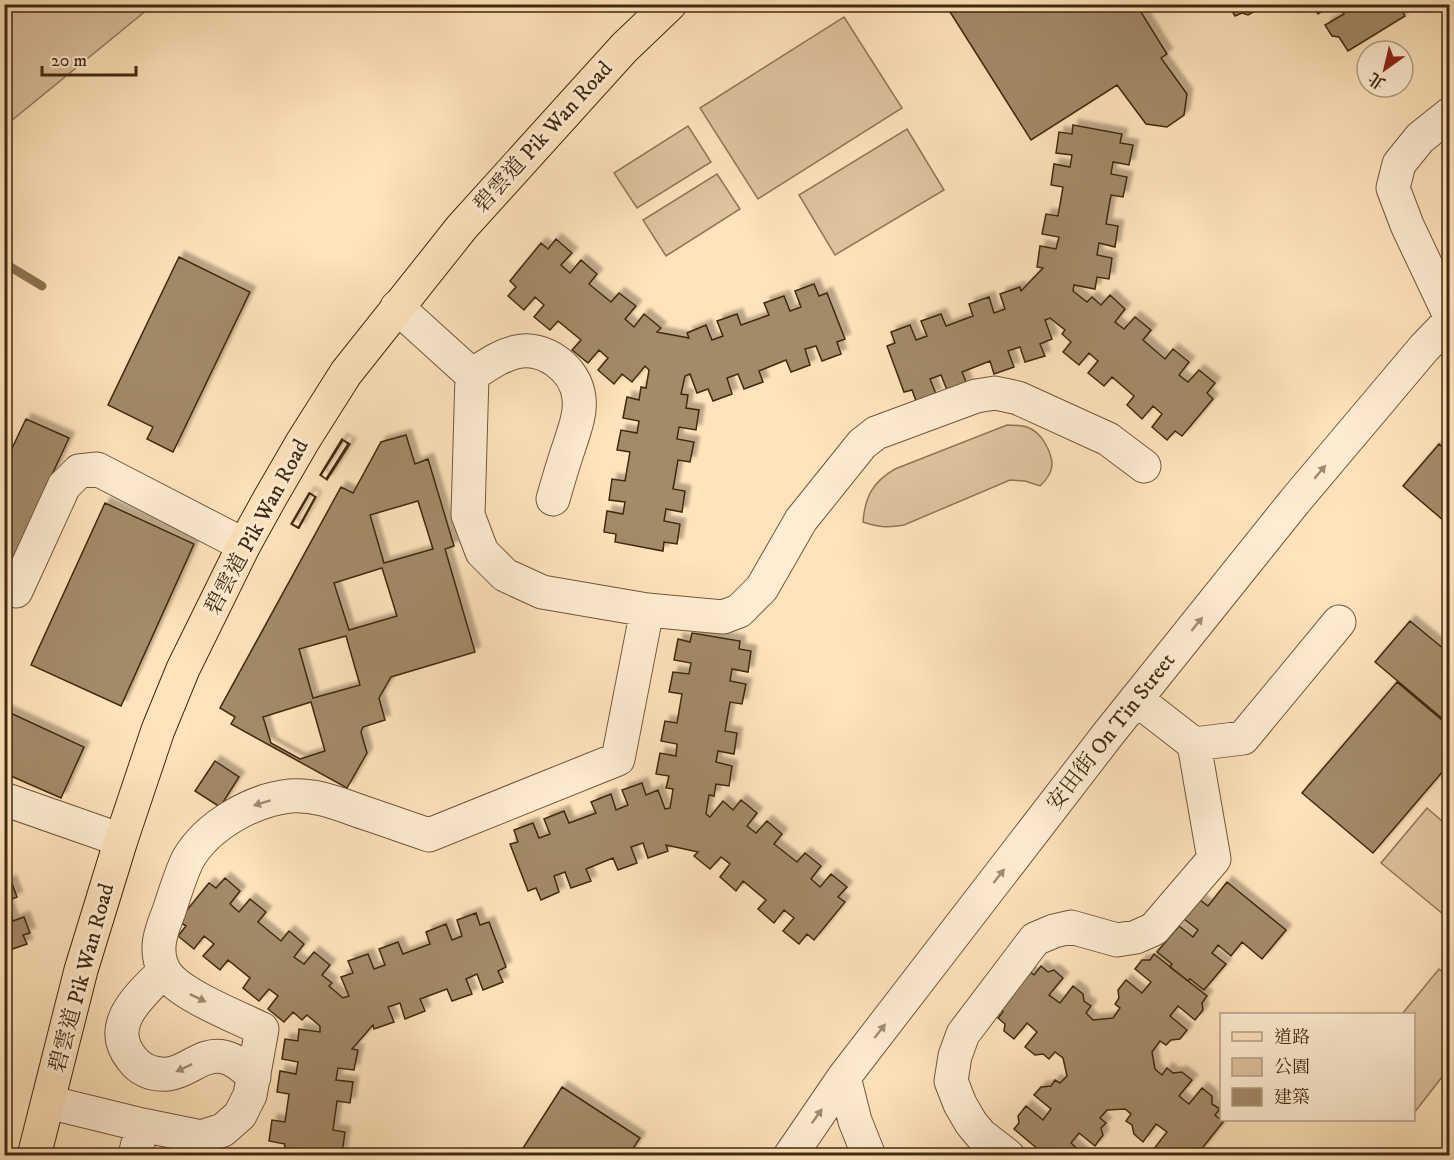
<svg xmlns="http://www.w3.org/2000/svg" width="1454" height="1160" font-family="'IM FELL DW Pica','Noto Serif TC',serif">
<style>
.green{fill:#dfc39e;stroke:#907656;stroke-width:1.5}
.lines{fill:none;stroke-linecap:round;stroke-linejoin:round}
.stream{stroke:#8c7353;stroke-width:9}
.building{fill:#a38a68;stroke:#40290f;stroke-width:1.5;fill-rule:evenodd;filter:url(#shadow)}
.minor-casing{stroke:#70583a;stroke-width:35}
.major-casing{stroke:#40290f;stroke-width:35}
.minor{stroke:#ffedd3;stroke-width:33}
.major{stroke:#ffe3bb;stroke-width:33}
.oneway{fill:#a08b71}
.labels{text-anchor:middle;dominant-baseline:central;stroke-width:6;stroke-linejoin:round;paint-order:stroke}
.street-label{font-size:22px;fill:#40290f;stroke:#ffedd3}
</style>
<defs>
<filter id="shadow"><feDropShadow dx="5.5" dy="-5.5" stdDeviation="1.5" flood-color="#0004"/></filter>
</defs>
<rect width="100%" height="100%" fill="#ffe3bb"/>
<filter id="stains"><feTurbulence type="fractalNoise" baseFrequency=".00333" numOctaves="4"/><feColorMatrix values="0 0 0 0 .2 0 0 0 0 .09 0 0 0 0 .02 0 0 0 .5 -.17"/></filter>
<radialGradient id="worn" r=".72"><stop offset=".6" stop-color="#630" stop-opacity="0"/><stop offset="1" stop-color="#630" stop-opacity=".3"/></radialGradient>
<path class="green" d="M5 4H153V5L5 126Z
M844 17 902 108 758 199 700 108Z
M688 126 711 162 637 208 614 173Z
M907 129 944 190 835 255 799 195Z
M717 174 740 209 666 256 643 220Z
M1007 425C1014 425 1021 425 1027 427 1035 430 1041 436 1045 443 1055 461 1055 472 1040 486L1025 481 1010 480 904 525C888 528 877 527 863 522 865 496 873 482 895 469Z
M1427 808 1449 827V919L1381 863Z
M1439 969 1449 977V1068L1414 1113V1014H1402Z"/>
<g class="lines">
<path class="stream" d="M4 263 42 286"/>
</g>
<path class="building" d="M945 4H1136L1167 54 1161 58 1187 94 1184 115 1167 127 1146 124 1117 85 1031 140Z
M1228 4H1257L1259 9 1248 15 1242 13 1235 16Z
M1312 4H1333L1318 14Z
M1338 4H1398L1405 16 1348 51 1339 37 1332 36 1325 25 1344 14Z
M1073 125 1122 134 1120 143 1133 145 1129 165 1113 162 1111 174 1127 177 1123 197 1111 195 1106 224 1118 226 1115 247 1099 243 1097 255 1112 258 1109 279 1097 277 1095 289 1074 285 1073 291 1087 302 1092 297 1101 305 1110 295 1125 309 1115 322 1124 329 1135 317 1151 330 1143 340 1165 359 1173 349 1189 362 1179 375 1188 382 1199 370 1215 383 1207 393 1213 399 1182 436 1175 431 1167 440 1152 427 1162 414 1153 406 1142 419 1127 405 1134 396 1112 377 1104 386 1088 373 1098 361 1089 353 1079 365 1063 352 1071 342 1062 334 1065 330 1050 318 1045 320 1052 339 1040 344 1045 356 1025 362 1020 347 1008 351 1014 367 994 374 990 361 962 372 967 384 947 390 941 375 930 379 936 394 916 401 912 390 904 392 887 346 895 343 891 332 910 325 916 340 927 336 921 321 941 314 946 326 973 316 969 304 989 297 994 313 1005 309 1000 294 1020 287 1021 291 1043 268 1037 267 1040 246 1056 249 1059 237 1042 234 1046 214 1058 216 1063 187 1051 185 1054 164 1070 167 1072 155 1056 153 1059 132 1072 134Z
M556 239 572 253 561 265 570 273 581 260 597 274 589 284 611 302 619 293 636 306 625 319 634 327 644 314 661 328 657 332 689 338 687 333 706 325 712 340 723 336 717 321 737 314 741 325 769 315 764 303 784 296 790 311 801 307 795 291 814 284 819 296 827 293 845 339 837 342 841 354 822 361 816 346 805 349 810 365 791 372 786 360 759 371 763 382 744 389 738 374 727 378 732 394 713 401 708 389 697 393 690 374 685 376 681 394 688 395 686 408 699 410 696 430 679 427 677 439 694 442 690 462 678 460 673 489 685 491 682 512 666 509 664 521 680 524 677 544 664 542 663 551 615 542 616 534 604 532 607 511 623 514 625 502 609 500 612 479 625 481 630 452 617 450 621 430 637 433 639 421 623 418 627 397 639 400 641 387 646 388 649 370 645 366 632 382 622 374 614 384 598 370 608 358 599 350 588 363 572 350 581 340 558 321 550 330 534 317 544 305 535 297 524 310 508 296 516 287 510 281 541 243 548 249Z
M179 257 250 292 173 452 147 439 153 427 108 405Z
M26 419 69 438 4 578V465Z
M406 435 415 464 428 459 454 546 445 549 475 652 391 677 379 698 385 720 363 727 361 732 367 753 347 788 231 724 235 717 220 708 341 487 353 493 381 442ZM418 501 433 549 384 563 370 515ZM382 568 397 616 349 630 334 583ZM346 636 360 685 313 698 299 649ZM311 702 325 751 300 759 271 743 263 717Z
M342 439 348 444 326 479 320 475Z
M343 440 350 444 327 480 321 475Z
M1439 444 1450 453V526L1403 486Z
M309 493 315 497 298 528 291 524Z
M310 493 316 497 299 528 292 524Z
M105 503 194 544 121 706 31 665Z
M1410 621 1450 654V725L1375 662Z
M692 633 740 641 739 649 751 651 748 672 732 669 730 681 746 684 742 704 730 702 725 731 737 733 734 754 718 751 716 762 732 766 729 786 716 784 714 796 709 795 706 814 710 817 723 801 733 810 741 800 757 813 747 826 756 833 767 821 782 834 774 844 797 862 805 853 821 866 811 879 820 887 831 874 847 887 838 897 845 902 814 940 807 934 799 944 783 931 794 918 784 910 774 923 758 909 766 900 743 881 736 891 720 877 730 864 721 857 710 869 694 856 698 852 666 845 668 851 648 858 643 843 631 847 637 863 618 870 613 858 586 869 591 881 571 888 565 872 554 876 559 892 541 900 536 888 528 891 510 844 518 842 514 830 533 823 539 838 550 834 544 819 564 811 569 823 596 813 591 802 611 794 616 810 628 805 622 790 642 783 646 795 658 790 665 809 670 808 673 789 666 788 669 776 656 774 660 753 676 756 677 744 661 741 665 721 677 723 682 694 669 692 673 672 689 674 691 663 674 660 678 639 690 642Z
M1397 682 1450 727V763L1373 853 1302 793Z
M4 710 84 747 61 798 4 773Z
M215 761 239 777 220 807 195 791Z
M225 878 240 891 230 904 239 912 250 899 266 912 258 922 281 941 289 931 304 944 294 957 304 964 314 952 330 965 322 975 332 983 329 986 343 998 349 996 341 977 353 973 348 961 368 954 374 969 385 965 379 949 398 942 403 954 430 944 426 932 446 924 452 940 462 936 457 920 476 913 480 925 489 922 506 967 498 971 503 982 483 990 477 974 466 979 472 994 452 1001 447 989 420 999 425 1011 405 1019 400 1003 388 1007 394 1022 374 1029 373 1025 352 1049 358 1050 354 1070 338 1068 336 1080 353 1082 350 1103 337 1101 333 1130 345 1132 342 1153 326 1150 325 1156H283L285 1144 269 1141 272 1120 285 1122 289 1094 277 1092 280 1071 296 1074 298 1062 282 1059 285 1039 298 1041 299 1029 320 1032V1026L307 1015 302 1020 293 1012 284 1022 268 1009 278 996 269 989 259 1001 243 988 250 978 228 960 220 970 203 956 214 944 204 936 194 949 178 936 186 926 178 921 209 883 216 888Z
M11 881 17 897 6 901 13 921 24 917 30 933 23 935 27 944 4 952V884Z
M1227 882 1286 930 1262 959 1242 942 1231 956 1218 945 1212 953 1226 964 1204 990 1190 979 1188 981 1170 967 1172 964 1157 952 1179 926 1193 937 1198 930 1184 919 1200 900 1208 906Z
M1154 954 1207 996 1202 1003 1203 1010 1195 1020 1178 1006 1170 1016 1187 1030 1180 1039 1171 1040 1166 1045 1160 1041 1152 1052 1155 1069 1162 1075 1167 1068 1173 1073 1182 1072 1192 1080 1179 1096 1189 1104 1202 1088 1212 1096V1104L1220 1109 1215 1115 1223 1122 1196 1156H1187L1184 1154 1182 1156H1161L1153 1150 1167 1132 1156 1124 1143 1142 1134 1134 1132 1125 1126 1121 1131 1114 1125 1109 1107 1110 1100 1118 1106 1123 1101 1128 1103 1135 1095 1146 1079 1133 1071 1143 1085 1156H1046L1014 1129 1019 1123 1018 1116 1026 1106 1043 1120 1051 1109 1034 1095 1041 1087 1051 1086 1055 1080 1060 1083 1067 1076 1063 1058 1055 1052 1049 1059 1043 1054 1035 1055 1025 1047 1037 1032 1027 1023 1014 1039 1004 1031 1005 1024 998 1018 1003 1012 995 1006 1026 968 1034 975 1041 966 1048 972 1054 970 1063 978 1049 995 1060 1003 1073 986 1083 994 1084 1001 1091 1006 1086 1013 1093 1020 1113 1018 1120 1008 1115 1004 1119 998 1118 990 1126 980 1142 993 1151 982 1135 969 1142 960H1150Z
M562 1087 640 1138 628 1156H518Z"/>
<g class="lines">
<defs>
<path id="minor" d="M1450 114 1420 138 1399 164 1393 188 1407 225 1450 316
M397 307 472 375 468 515 482 552 505 575 542 592 647 610 723 617 739 611 762 588 801 520 862 444 876 433 976 396 995 393 1018 398 1108 439 1144 466
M472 375C486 366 499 356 516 352 544 345 576 369 579 398 581 414 574 431 569 447 563 464 558 482 553 499
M16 591 64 486 79 471 97 469 244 545
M1194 744 1243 738 1339 622
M4 799 121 840
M164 971C141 995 104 1024 132 1059 141 1071 153 1075 168 1074 188 1072 202 1052 224 1057 237 1060 245 1069 254 1077
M844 1077 855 1121 869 1156
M48 1102 142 1125 201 1137 223 1130 240 1115 250 1095 262 1029C237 1017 178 994 165 972 153 951 161 931 169 911 174 896 181 873 188 859 207 826 252 800 290 796 317 794 339 804 365 813 386 820 408 828 429 835L618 759 647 610
M135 1156 142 1125
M790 1156 844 1077 1109 733 1295 501 1424 348 1450 321
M1008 1156 981 1135 971 1123 960 1104 951 1081 955 1056 963 1034 1035 939 1054 931 1071 927 1117 940 1136 937 1154 929 1214 859 1194 744 1136 699"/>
<path id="major" d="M34 1156 81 970 121 840 158 730 183 669 244 545 270 498 303 441 346 373 462 227 624 48 670 4"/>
</defs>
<use href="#minor" class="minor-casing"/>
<use href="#major" class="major-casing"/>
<use href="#minor" class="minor"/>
<use href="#major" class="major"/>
</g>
<defs><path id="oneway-solid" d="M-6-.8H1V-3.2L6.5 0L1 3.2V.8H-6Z" transform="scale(1.5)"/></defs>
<g class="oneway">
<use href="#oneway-solid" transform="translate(1320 472) rotate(-50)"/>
<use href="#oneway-solid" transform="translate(1197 624) rotate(-51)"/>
<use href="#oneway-solid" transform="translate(262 803) rotate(163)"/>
<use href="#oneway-solid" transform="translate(999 876) rotate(-52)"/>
<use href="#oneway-solid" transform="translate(198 998) rotate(26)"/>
<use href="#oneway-solid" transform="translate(880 1031) rotate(-52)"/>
<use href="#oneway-solid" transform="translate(184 1068) rotate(155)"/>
<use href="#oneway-solid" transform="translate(817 1116) rotate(-55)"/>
</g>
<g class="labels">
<g class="street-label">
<text transform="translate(543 137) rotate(-48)">碧雲道 Pik Wan Road</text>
<text transform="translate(257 527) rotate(-62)">碧雲道 Pik Wan Road</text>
<text transform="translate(1111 732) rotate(-52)">安田街 On Tin Street</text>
<text transform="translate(82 978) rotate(-75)">碧雲道 Pik Wan Road</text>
</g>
</g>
<rect width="1454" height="1160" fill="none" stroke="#ffe3bb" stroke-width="24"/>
<rect x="6" y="6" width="1442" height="1148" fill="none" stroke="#40290f" stroke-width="3"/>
<rect x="12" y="12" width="1430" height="1136" fill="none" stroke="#40290f" stroke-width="1.5"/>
<rect x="1220" y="1013" width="195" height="108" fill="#ffedd3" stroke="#b39f85" stroke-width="1.5"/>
<rect x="1232" y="1032" width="30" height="9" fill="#ffe3bb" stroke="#b39f85" stroke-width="1.5"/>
<text x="1274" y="1043" font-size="18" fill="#40290f">道路</text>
<rect x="1232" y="1058" width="30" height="18" fill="#dfc39e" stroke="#b39f85" stroke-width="1.5"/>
<text x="1274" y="1073" font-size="18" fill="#40290f">公園</text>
<rect x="1232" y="1088" width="30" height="18" fill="#a38a68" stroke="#b39f85" stroke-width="1.5"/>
<text x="1274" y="1103" font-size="18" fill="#40290f">建築</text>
<g transform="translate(1385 69) rotate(214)"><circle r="28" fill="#ffedd3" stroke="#b39f85" stroke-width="1.5"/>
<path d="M0-4.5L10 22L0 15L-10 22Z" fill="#8f2418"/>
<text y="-9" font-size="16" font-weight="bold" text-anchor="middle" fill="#40290f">北</text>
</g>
<path d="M42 66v9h94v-9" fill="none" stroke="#40290f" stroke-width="3"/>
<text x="51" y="66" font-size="18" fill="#40290f" stroke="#ffedd3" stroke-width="4.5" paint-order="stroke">20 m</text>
<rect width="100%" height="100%" filter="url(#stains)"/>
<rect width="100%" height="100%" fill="url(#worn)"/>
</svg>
